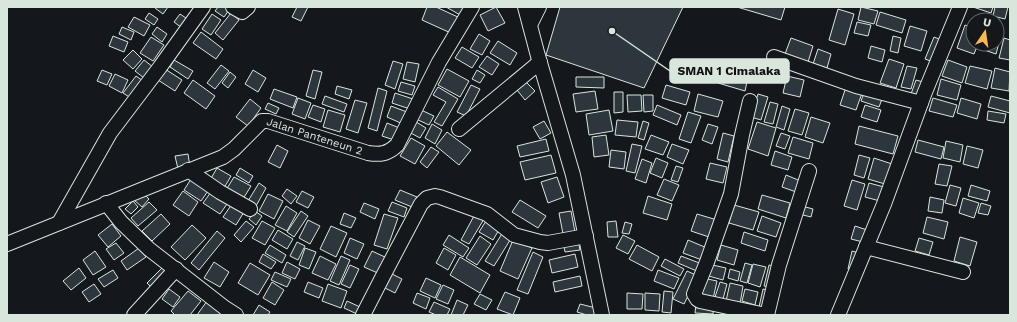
<svg xmlns="http://www.w3.org/2000/svg" width="1017" height="322" font-family="'Work Sans',sans-serif">
<style>
.building{fill:#2c363c;stroke:#d8e6dc}
.lines{fill:none;stroke-linecap:round;stroke-linejoin:round}
.minor-casing{stroke:#d8e6dc;stroke-width:16}
.minor{stroke:#14181c;stroke-width:14}
.labels{text-anchor:middle;dominant-baseline:central;stroke-width:3;stroke-linejoin:round;paint-order:stroke}
.street-label{font-size:11px;fill:#d8e6dc;stroke:#14181c}
.leader{fill:none;stroke:#d8e6dc;stroke-width:1.5}
.callout-dot{fill:#d8e6dc;stroke:#14181c;stroke-width:1.5}
.callout{fill:#d8e6dc;stroke:#d8e6dc;stroke-width:1.5}
.callout-label{font-size:12px;text-anchor:middle;font-weight:bold;fill:#111}
</style>
<rect width="100%" height="100%" fill="#14181c"/>
<path class="building" d="M156 7H168L163 14 155 8Z
M218 7H225L229 10 224 17 215 11Z
M297 7H308L301 21 292 17Z
M427 7H436L460 18 453 34 422 20Z
M446 7H467L462 16Z
M496 7 505 23 488 31 480 15Z
M560 7H683L644 88 546 55Z
M737 7H785L781 20Z
M861 7 878 11 874 24 858 20Z
M973 7H993L991 13Z
M995 7H1008L1005 19 993 16Z
M838 9 854 14 845 45 829 40Z
M880 12 906 20 902 33 876 25Z
M149 13 158 19 154 25 145 19Z
M231 13 239 20 223 40 215 33Z
M180 14 192 22 186 31 174 22Z
M212 14 221 20 211 35 202 29Z
M134 17 150 25 144 36 128 27Z
M857 22 871 25 868 36 854 33Z
M965 25 973 28V44H978L974 54 957 48Z
M910 26 927 31 921 51 904 46Z
M122 27 134 32 131 40 119 34Z
M157 27 167 34 162 42 152 34Z
M201 32 223 49 216 59 193 43Z
M479 34 490 41 482 55 470 49Z
M113 36 128 42 124 52 109 46Z
M893 36 901 38 898 53 890 51Z
M151 37 164 45 153 61 140 53Z
M934 37 944 41 936 63 925 59Z
M791 38 813 46 808 62 785 54Z
M1004 38 1010 40V60L999 58Z
M997 39H1000L996 54 981 49 983 44H997Z
M498 41 517 53 510 65 490 53Z
M871 46 885 50 882 62 868 58Z
M462 47 479 57 472 68 455 58Z
M818 49 831 54 827 68 813 64Z
M133 50 142 59 133 69 123 60Z
M487 56 499 64 492 75 479 67Z
M889 59 904 64 896 88 880 83Z
M144 60 153 67 144 78 135 71Z
M174 60 193 71 188 79 170 67Z
M948 60 967 67 962 83 942 76Z
M393 61 403 64 395 89 385 85Z
M407 62 419 64 415 82 403 79Z
M221 65 229 71 215 89 207 83Z
M907 66 917 68 911 89 901 87Z
M970 66 992 71 987 89 965 83Z
M995 68 1010 72 1009 91 991 88Z
M165 69 182 80 175 91 158 80Z
M447 69 469 81 460 97 438 85Z
M722 69 748 77 745 91 718 83Z
M102 70 112 74 107 85 97 81Z
M253 70 266 78 258 92 245 84Z
M313 70 322 72 315 99 306 96Z
M477 70 485 75 480 83 472 79Z
M230 72 236 77 228 88 222 83Z
M115 74 128 80 122 93 109 86Z
M136 76 146 83 134 100 123 93Z
M787 76 804 80 800 97 783 93Z
M576 77H604V88L576 87Z
M941 79 961 85 957 100 937 95Z
M193 80 215 96 206 109 184 93Z
M916 80 923 82 919 96 911 94Z
M401 82 415 86 412 95 398 91Z
M526 82 535 91 525 100 517 90Z
M471 85 480 89 466 116 457 112Z
M666 85 690 92 686 105 662 98Z
M337 86 352 90 349 99 335 94Z
M438 87 458 99 442 126 434 122 446 102 433 95Z
M846 87 862 93 856 110 840 105Z
M378 88 387 91 377 131 368 128Z
M274 89 297 97 293 108 270 99Z
M595 91 598 109 576 112 573 94Z
M614 92H623V112L614 113Z
M395 93 413 99 410 109 392 103Z
M864 93 882 99 879 107 861 101Z
M698 94 723 101 718 117 694 111Z
M758 94 768 97 761 120 751 117Z
M627 95H641L642 111 628 112Z
M643 95H653V111L644 112Z
M325 96 347 104 344 112 322 104Z
M991 96 1010 101V113L988 107Z
M298 98 311 103 305 119 292 114Z
M933 98 957 105 953 117 929 111Z
M961 98 981 104 977 119 957 113Z
M250 99 261 108 248 126 236 117Z
M355 100 367 103 358 133 346 129Z
M770 102 778 104 773 124 764 122Z
M268 103 279 108 276 114 265 109Z
M313 105 325 109 321 122 308 117Z
M657 105 681 115 677 125 653 115Z
M865 105 881 110 877 122 861 117Z
M391 106 407 112 403 124 387 117Z
M782 106 790 109 784 130 776 127Z
M795 109 809 113 802 135 788 131Z
M328 110 345 115 340 132 323 127Z
M421 110 434 116 429 125 416 119Z
M609 110 613 131 589 135 586 114Z
M988 111 1006 114 1004 123 987 120Z
M688 112 701 116 691 143 679 139Z
M811 117 830 123 823 143 805 137Z
M413 120 426 128 420 138 407 131Z
M617 120 638 122 636 137 615 135Z
M544 121 551 133 540 139 533 127Z
M643 121 649 123 644 140 638 138Z
M757 122 776 128 768 156 748 149Z
M387 123 402 129 397 141 382 136Z
M432 124 442 130 435 144 425 138Z
M708 124 718 127 712 144 702 140Z
M859 126 898 136 893 154 855 144Z
M447 132 471 150 459 165 436 146Z
M723 133 734 136 728 162 717 159Z
M781 133 790 136 785 149 776 146Z
M606 135 609 155 594 157 592 137Z
M651 135 669 142 663 155 645 149Z
M793 137 813 143 809 159 788 153Z
M411 138 425 146 415 164 400 156Z
M546 139 549 151 520 157 517 146Z
M918 140 944 147 941 159 915 152Z
M946 141 963 145 960 162 943 158Z
M632 144 642 146 635 173 626 171Z
M672 144 689 150 683 164 667 157Z
M277 145 288 151 280 168 268 162Z
M967 146 983 150 978 168 963 164Z
M431 147 439 152 427 168 420 162Z
M611 150 626 152 624 169 609 167Z
M775 151 792 157 788 170 771 165Z
M188 154 190 167 178 169 175 156Z
M551 155 556 173 525 180 520 162Z
M859 155 870 158 864 178 854 175Z
M656 158 668 163 662 178 650 173Z
M874 158 892 164 885 184 868 179Z
M642 159 652 163 646 183 635 179Z
M710 163 727 167 723 183 706 179Z
M939 164 952 166 947 186 935 184Z
M676 166 683 168 678 182 671 180Z
M217 168 231 176 224 188 210 180Z
M240 168 253 176 249 183 236 175Z
M786 175 803 182 799 193 782 187Z
M234 177 251 186 243 199 226 190Z
M557 177 564 197 548 203 541 182Z
M191 179 208 191 201 201 184 190Z
M664 179 679 185 672 201 657 195Z
M852 180 865 184 857 210 844 206Z
M259 183 266 188 256 206 248 201Z
M869 183 884 187 880 201 865 197Z
M950 185 961 188 956 206 945 203Z
M971 185 990 191 987 201 968 196Z
M287 189 297 196 291 204 282 196Z
M400 190 417 197 412 207 395 200Z
M183 191 198 202 189 216 173 205Z
M302 191 314 197 308 208 296 202Z
M142 192 149 199 142 207 134 200Z
M211 192 227 204 220 214 203 203Z
M268 194 283 201 274 219 259 211Z
M762 195 790 203 786 218 758 209Z
M648 196 672 204 667 220 643 213Z
M930 197 944 200 942 213 928 211Z
M963 198 979 203 974 218 959 213Z
M520 200 546 216 538 228 512 212Z
M133 201 138 207 131 214 125 209Z
M149 202 157 210 138 226 131 218Z
M392 202 407 208 404 217 388 211Z
M364 203 379 209 375 219 360 212Z
M981 203 991 206 988 215 978 213Z
M232 204 244 212 236 225 223 217Z
M734 205 759 212 753 230 729 223Z
M286 206 297 213 287 231 275 225Z
M802 206 813 209 811 217 799 214Z
M255 211 262 216 256 225 249 219Z
M301 211 308 216 294 237 287 232Z
M571 211 575 232 563 234 559 213Z
M344 213 356 218 351 228 340 224Z
M161 214 170 224 152 241 142 231Z
M384 214 398 218 387 249 374 245Z
M475 214 484 219 469 244 461 240Z
M697 214 717 220 712 238 691 231Z
M762 216 781 223 776 237 757 231Z
M927 217 948 222 944 239 923 233Z
M308 220 320 226 310 244 299 238Z
M246 221 254 227 241 242 234 235Z
M262 221 275 228 265 245 252 238Z
M486 221 500 228 493 240 479 232Z
M616 221 618 237H608L607 222Z
M625 222 632 224 629 234 622 233Z
M112 224 121 236 108 247 98 235Z
M192 225 206 238 185 260 171 247Z
M331 226 347 233 336 257 320 249Z
M855 226 867 230 863 242 851 239Z
M278 230 293 239 287 249 272 240Z
M217 231 225 238 199 270 191 263Z
M503 232 512 237 494 266 485 261Z
M744 232 768 240 765 251 741 243Z
M449 235 469 248 463 257 443 245Z
M623 235 635 241 628 254 616 248Z
M480 236 491 244 477 265 466 258Z
M960 237 977 242 970 266 954 261Z
M350 238 364 244 357 259 344 253Z
M919 238 933 242 929 255 915 251Z
M513 240 532 248 518 279 500 271Z
M578 240 580 250 565 252 563 242Z
M688 240 707 248 702 260 683 253Z
M297 242 305 246 298 260 290 256Z
M116 243 124 253 114 260 106 249Z
M270 245 286 255 282 263 265 253Z
M637 245 659 257 652 271 629 259Z
M721 245 738 250 734 265 717 260Z
M139 248 146 257 127 270 121 261Z
M305 248 316 252 309 269 299 265Z
M444 248 456 255 448 270 436 263Z
M95 251 106 267 93 275 83 260Z
M372 251 387 258 380 274 364 267Z
M852 251 859 253 855 271 848 269Z
M533 252 543 257 528 294 517 290Z
M263 254 276 262 271 269 259 262Z
M575 254 578 267 552 273 549 260Z
M320 256 336 264 328 280 312 273Z
M341 256 350 260 339 285 330 281Z
M681 256 702 264 699 272 678 263Z
M460 257 490 275 480 293 450 275Z
M665 259 684 269 680 276 661 266Z
M214 262 229 272 220 287 204 278Z
M287 262 300 269 295 279 282 273Z
M250 263 270 275 258 295 238 283Z
M745 263 752 265 747 283 740 281Z
M708 264 726 268 723 280 705 275Z
M753 264 766 267 760 287 748 283Z
M350 265 359 269 350 288 341 284Z
M769 265 778 267 773 288 764 286Z
M164 266 170 272 153 289 147 283Z
M79 268 86 278 71 290 63 281Z
M730 269 740 272 738 281 728 278Z
M113 270 118 278 104 287 98 279Z
M658 270 679 278 674 289 654 281Z
M687 271 698 276 684 304 673 299Z
M275 272 291 279 287 287 271 280Z
M392 274 402 279 395 293 385 288Z
M580 276 582 286 555 292 553 282Z
M426 278 441 285 435 298 420 291Z
M703 278 717 281 713 299 698 295Z
M272 282 284 290 275 305 263 298Z
M308 282 323 288 319 298 304 292Z
M720 282 727 284 722 303 714 300Z
M730 283 743 286 740 304 726 301Z
M94 284 101 294 89 302 82 292Z
M328 284 347 291 341 308 322 301Z
M443 285 454 290 448 304 436 299Z
M169 289 180 297 173 307 162 299Z
M745 289 758 292 755 305 742 301Z
M763 289 772 291 768 309 759 307Z
M188 291 201 301 190 315H175L171 311Z
M664 291 673 292 671 313 662 312Z
M505 292 520 298 513 315 497 309Z
M417 293 430 298 426 309 413 303Z
M627 293 643 294 642 309H627Z
M645 293 660 294 659 311 645 310Z
M480 294 492 300 486 310 474 304Z
M457 300 468 305 463 315H451Z
M207 301 222 313 220 315H197Z
M347 301 360 307 357 314 344 308Z
M434 302 450 309 447 315H436L429 312Z
M580 304 596 308 594 315H587L577 312Z
M696 304 714 305 713 314 695 313Z
M259 305 270 312 268 315H253Z"/>
<g class="lines">
<defs>
<g id="minor">
<path d="M233 7 242 12 248 7"/>
<path d="M525 7 538 56 573 175 602 315"/>
<path d="M530 25 539 7"/>
<path d="M774 57 856 86 921 103"/>
<path d="M750 101 742 135 731 194 707 262 694 294 697 299 700 301 765 315"/>
<path d="M459 129 540 62"/>
<path d="M188 170 220 192 250 209"/>
<path d="M106 203 121 222 149 249 225 308 236 315"/>
<path d="M59 223 110 133 160 67 203 7"/>
<path id="s1" d="M7 244 223 157 234 149 262 121H268L368 153C380 155 388 154 397 145L439 62 472 7"/>
<path d="M866 247 963 272"/>
<path d="M134 315 176 269"/>
<path d="M363 315 382 278 421 204 427 198 435 196 440 197 487 214 514 235 540 242 548 243 586 236"/>
<path d="M767 315 779 265 809 171"/>
<path d="M838 315 884 204 925 92 960 7"/>
</g>
</defs>
<use href="#minor" class="minor-casing"/>
<use href="#minor" class="minor"/>
</g>
<g class="labels">
<g class="street-label">
<text stroke="none"><textPath href="#s1" startOffset="341">Jalan Panteneun 2</textPath></text>
</g>
</g>
<path class="leader" d="M612 31L670 71"/>
<circle class="callout-dot" cx="612" cy="31" r="4"/>
<rect class="callout" x="670" y="59" width="119" height="24" rx="4"/>
<g class="callout-label">
<text x="729" y="75">SMAN 1 Cimalaka</text>
</g>
<rect width="1017" height="322" fill="none" stroke="#d8e6dc" stroke-width="16"/>
<g transform="translate(985 32) rotate(13)"><circle r="19" fill="#14181c" stroke="#626a69"/>
<path d="M0-3L7 15L0 10L-7 15Z" fill="#ffb74d"/>
<text y="-6" font-size="11" font-weight="bold" text-anchor="middle" fill="#d8e6dc">U</text>
</g>
</svg>
